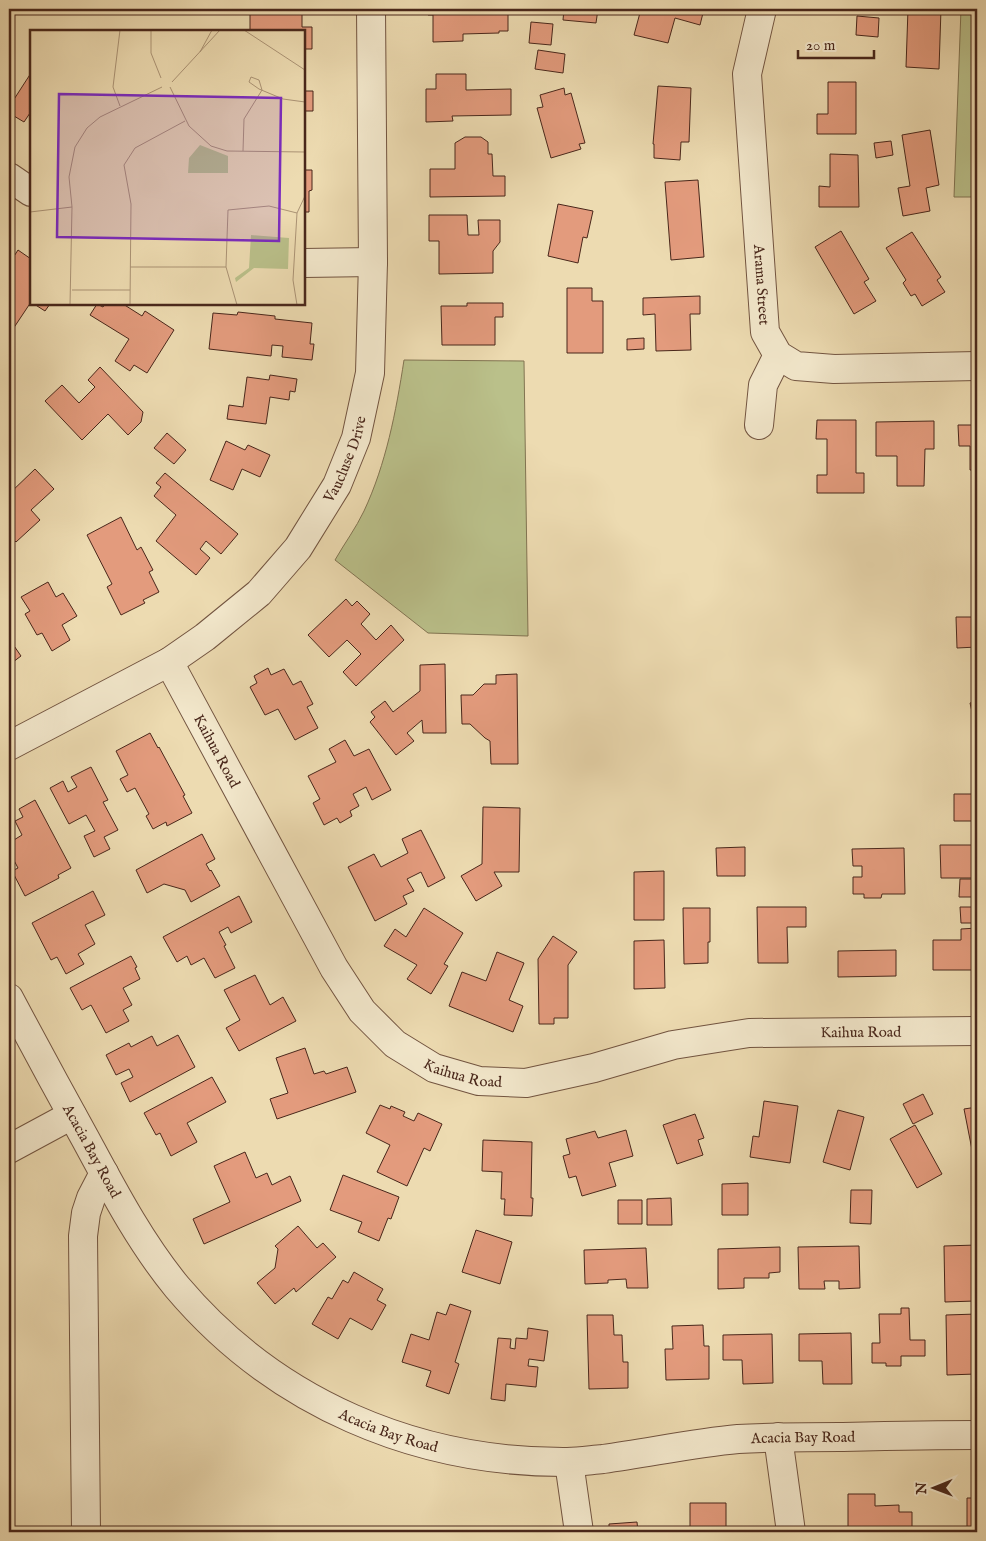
<svg xmlns="http://www.w3.org/2000/svg" width="986" height="1541" font-family="'IM FELL English',serif">
<style>
.green{fill:#bac08a;stroke:#827452}
.building{fill:#e39b7d;stroke:#49271b}
.lines{fill:none;stroke-linecap:round;stroke-linejoin:round}
.minor-casing{stroke:#725440;stroke-width:30}
.minor{stroke:#f3e8cc;stroke-width:28}
.labels{text-anchor:middle;dominant-baseline:central;stroke-width:5;stroke-linejoin:round;paint-order:stroke}
.street-label{font-size:15px;fill:#49271b;stroke:#f3e8cc}
.inset-road{fill:none;stroke:#ab9375;stroke-width:1}
.view{fill:#7b2cbf;fill-opacity:0.15;stroke:#7b2cbf;stroke-width:2.5}
.inset-edge{fill:none;stroke:#49271b;stroke-width:2.5}
</style>
<rect width="100%" height="100%" fill="#eddbb1"/>
<filter id="stains"><feTurbulence type="fractalNoise" baseFrequency=".004" numOctaves="4"/><feColorMatrix values="0 0 0 0 .2 0 0 0 0 .09 0 0 0 0 .02 0 0 0 .5 -.17"/></filter>
<radialGradient id="worn" r=".72"><stop offset=".6" stop-color="#630" stop-opacity="0"/><stop offset="1" stop-color="#630" stop-opacity=".3"/></radialGradient>
<path class="green" d="M961 9H977V197H954Z
M404 360 524 361 528 636 428 633 335 560C344 544 356 528 364 511 386 464 396 412 404 360Z"/>
<path class="building" d="M428 9H508V31H499V33L463 34V41L433 42V15H428Z
M564 9H598L596 23 563 20Z
M641 9H704L700 25 675 18 668 43 634 35Z
M841 9H875V12Z
M908 9H941L939 69 906 67Z
M250 11H302V27H312V49H304V31H256V30H250Z
M857 16 879 18 878 37 856 35Z
M531 22 553 24 551 45 529 43Z
M538 50 565 54 563 73 535 69Z
M31 73V114L30 113 24 122 9 113V107Z
M436 74H466V90L511 89V115L452 116 453 121 426 122V89H436Z
M828 82H856V134H817V114H828Z
M658 86 691 88 689 142H681L680 160 654 158V144H653Z
M564 88 565 95 571 93 585 143 579 144 581 149 551 158 537 108 543 107 540 95Z
M304 91H313V111H304Z
M930 130 939 185 926 188 930 211 903 216 898 188 910 186 902 135Z
M465 137H481L488 142V154H492L493 176H505V196L430 197V169H455V143Z
M891 141 893 155 876 158 874 143Z
M830 154 858 155 859 207H819V186L830 187Z
M304 170H312V190L309 191V212H304Z
M698 180 704 257 671 260 665 182Z
M558 204 593 211 587 238 583 237 578 263 548 256Z
M429 215H467L468 235H479L478 220H500V242L493 251V273L439 274V241H429Z
M974 226H977V256H974Z
M841 231 869 279 864 282 876 301 854 314 815 247Z
M912 232 941 277 937 280 945 292 922 306 915 294 911 296 903 283 906 280 886 248Z
M18 250 31 259V302L9 335V291L10 288 9 287V274L13 267 9 264Z
M567 288H592V301H603V353H567Z
M700 296V314H690L691 350 656 351 655 314 643 315V298Z
M467 303H503V317H495V345H442L441 306H467Z
M34 304H50L45 311Z
M97 304 103 307 105 304H123L142 316 145 311 174 330 147 373 134 365 130 371 115 361 129 339 90 315Z
M238 312 275 316V319L312 323 310 344H314L312 360 282 357 283 346 272 345 271 356 209 349 213 313 237 315Z
M644 338V349L627 350V339Z
M100 367 143 412 141 422 128 435 108 414 82 440 45 401 62 385 79 403 95 387 88 380Z
M270 375 297 379 295 392 290 391 289 400 270 397 266 424 227 419 229 405 243 407 247 377 269 380Z
M817 420H856V473H864V493H817V475H827V439H816Z
M934 421V449H925L924 486H897V456H876V422Z
M958 425H977V470H970V446H959Z
M167 433 186 450 174 464 154 448Z
M226 441 245 450 248 445 270 455 260 477 242 469 233 490 210 480Z
M35 469 54 489 31 510 40 520 16 542 10 536 9 537V494Z
M165 473 238 534 221 554 206 541 200 549 210 558 196 575 156 541 176 515 154 496 161 487 156 483Z
M121 517 137 550 141 547 153 570 149 572 159 592 143 600 145 603 121 615 107 587 112 584 87 535Z
M975 545H977V592H975Z
M48 582 56 597 63 593 77 616 62 625 70 640 52 651 42 633 37 635 25 614 30 611 21 597Z
M346 599 352 606 357 601 370 614 361 624 376 640 391 625 404 640 356 686 343 672 361 654 347 640 329 657 308 635Z
M956 617H977V647L957 648Z
M10 640 21 656 9 665V641Z
M445 664 446 733H423L422 720 407 733 414 741 396 755 370 722 375 717 371 712 385 701 393 712 420 691V665Z
M268 668 271 675 284 669 293 685 301 681 313 704 307 707 318 728 295 740 278 709 265 715 250 687 257 683 254 676Z
M517 674 518 764H491L490 741 485 738 470 724H462L461 695H473L484 684H496V675Z
M977 701V729H976L970 703Z
M150 733 158 748 159 747 185 795 183 796 192 813 167 826 166 822 153 829 146 816 149 814 135 788 127 792 120 779 128 775 116 751Z
M345 740 354 756 369 749 391 790 372 800 366 787 353 794 359 806 350 811 352 816 340 823 337 818 324 825 313 803 320 799 308 776 336 762 329 749Z
M91 767 108 800 103 802 118 830 104 837 110 849 94 857 84 836 95 831 86 815 69 824 50 788 63 781 68 792 77 787 71 777Z
M954 794H975V821H954Z
M35 800 71 868 58 875 59 878 25 896 12 871 18 868 9 851V843L22 835 15 821 23 817 19 809Z
M483 807 520 808 519 872H494L502 886 476 901 461 876 482 864Z
M421 830 445 878 428 887 421 872 407 879 414 891 403 896 407 904 375 921 348 867 374 854 381 867 408 853 402 839Z
M202 834 215 859 206 864 210 871 211 870 220 886 191 902 185 890 164 884 147 893 136 870Z
M940 845H977V878H941Z
M745 847V876H717L716 848Z
M904 848 905 894H882L881 898H864V894H853V877H862V866H853L852 849Z
M664 871V920H634V872Z
M960 879H977V897H959Z
M93 891 105 915 85 925 95 944 78 954 84 964 66 974 57 957 51 960 32 923Z
M239 896 252 922 231 933 228 927 219 932 226 945 224 946 235 968 215 978 204 958 191 965 187 956 177 962 163 937Z
M757 907H806V927H787L788 963H758Z
M960 907H977V923H961Z
M424 908 463 933 444 964 448 966 431 994 407 979 417 965 384 946 395 929 406 937Z
M683 908H710V942H708V963L684 964Z
M977 928V970H933V940H961V929Z
M553 936 577 952 568 965V1018H554V1024H539L538 959Z
M664 940 665 988 634 989V941Z
M896 950V976L838 977V951Z
M497 952 524 963 509 1000 523 1006 513 1032 449 1006 462 972 486 981Z
M131 956 137 967 135 968 140 979 123 988 132 1005 123 1010 129 1021 106 1033 91 1005 82 1010 70 988Z
M255 975 270 1005 283 997 296 1021 239 1051 226 1028 240 1020 224 990Z
M178 1035 195 1067 130 1102 121 1083 133 1077 129 1069 116 1075 106 1055 129 1043 131 1047 152 1036 157 1046Z
M305 1048 314 1074 324 1071 326 1074 347 1067 356 1092 277 1119 270 1099 288 1093 276 1058Z
M212 1077 226 1102 187 1123 197 1142 171 1156 160 1133 156 1135 144 1113Z
M923 1094 933 1114 913 1124 903 1104Z
M764 1101 798 1106 790 1163 750 1157 753 1136 759 1137Z
M380 1105 390 1109 391 1106 405 1112 403 1116 414 1121 418 1113 442 1124 430 1151 424 1148 407 1186 377 1172 390 1145 366 1133Z
M977 1107V1159L974 1160 964 1109Z
M838 1110 864 1117 850 1170 823 1162Z
M695 1114 704 1138 698 1140 703 1155 677 1164 663 1125Z
M915 1125 942 1174 917 1188 890 1139Z
M626 1130 633 1156 609 1163 616 1186 582 1196 576 1176 569 1178 563 1156 570 1154 566 1139 595 1131 598 1138Z
M483 1140 532 1142 531 1198H533L532 1216 504 1215 505 1199H501L502 1172 482 1171Z
M245 1152 256 1178 267 1173 272 1185 290 1176 301 1201 204 1244 193 1219 230 1202 214 1166Z
M343 1175 399 1197 391 1219 388 1218 379 1241 358 1232 362 1222 330 1210Z
M748 1183V1215H722V1184Z
M851 1190H872L871 1224 850 1223Z
M671 1198 672 1225H647V1199Z
M618 1200H642V1224H618Z
M298 1226 317 1248 323 1243 336 1257 296 1292 294 1288 275 1304 257 1283 275 1268 278 1249 275 1246Z
M476 1230 512 1242 500 1284 462 1272Z
M977 1245 975 1301 945 1302 944 1246Z
M859 1246 860 1288 839 1289V1281H824L825 1289H799L798 1247Z
M780 1247V1272L769 1273V1278H744V1288L718 1289V1249Z
M646 1248 648 1288H627L626 1279 608 1280V1283L585 1284 584 1250Z
M354 1272 383 1289 377 1300 386 1305 372 1330 350 1318 338 1339 312 1324 328 1297 332 1299 343 1280 348 1283Z
M450 1304 471 1311 455 1362 459 1364 449 1394 426 1386 431 1371 402 1362 411 1334 429 1340 437 1312 446 1315Z
M901 1308H909L910 1340H925V1356H901V1366H886V1363H872V1343H880L879 1314H901Z
M977 1314V1381H976V1374L947 1375 946 1315Z
M587 1315H613L614 1335H622L623 1362H628V1388L589 1389Z
M703 1325 704 1346H709V1379L666 1380 665 1349H673L672 1326Z
M528 1328 548 1331 544 1361 529 1359 528 1366 538 1367 536 1387 506 1384 505 1401 491 1399 498 1338 511 1339 510 1348 515 1349 516 1338 527 1339Z
M851 1333 852 1384H823L822 1361H799V1334Z
M772 1334 773 1383 743 1384 742 1360H723V1335Z
M848 1494H875V1506L899 1505V1512H912V1532H848Z
M967 1498H977V1532H943V1528L967 1527Z
M690 1503H726V1527H722V1532H690Z
M637 1522 638 1532H609V1524Z"/>
<g class="lines">
<defs>
<g id="minor">
<path id="s1" d="M762 9 747 74 765 332 778 355 796 366 834 369 977 366"/>
<path d="M9 177 31 192"/>
<path d="M304 263 373 262"/>
<path d="M759 425 763 385 778 355"/>
<path id="s2" d="M169 662 334 968 362 1011 395 1044 434 1068 479 1081 526 1083 594 1068 673 1045 749 1033 977 1031"/>
<path id="s3" d="M9 746 169 662 205 637 259 593 298 548 337 485 356 438 370 373 373 262 371 9"/>
<path id="s4" d="M9 998C34 1045 60 1093 86 1140 113 1190 140 1242 177 1287 275 1403 416 1463 567 1462 579 1462 591 1460 603 1459 648 1453 693 1443 738 1439 772 1437 806 1437 840 1437 886 1436 931 1435 977 1435"/>
<path d="M9 1149 72 1115"/>
<path d="M778 1437 791 1532"/>
<path d="M569 1462 579 1532"/>
<path d="M86 1532 83 1236 86 1213 91 1198 104 1173"/>
</g>
</defs>
<use href="#minor" class="minor-casing"/>
<use href="#minor" class="minor"/>
</g>
<g class="labels">
<g class="street-label">
<text stroke="none"><textPath href="#s1" startOffset="278">Arama Street</textPath></text>
<text stroke="none"><textPath href="#s3" startOffset="455">Vaucluse Drive</textPath></text>
<text stroke="none"><textPath href="#s2" startOffset="101">Kaihua Road</textPath></text>
<text stroke="none"><textPath href="#s2" startOffset="926">Kaihua Road</textPath></text>
<text stroke="none"><textPath href="#s2" startOffset="521">Kaihua Road</textPath></text>
<text stroke="none"><textPath href="#s4" startOffset="174">Acacia Bay Road</textPath></text>
<text stroke="none"><textPath href="#s4" startOffset="594">Acacia Bay Road</textPath></text>
<text stroke="none"><textPath href="#s4" startOffset="1014">Acacia Bay Road</textPath></text>
</g>
</g>
<g transform="translate(30 30)">
<rect width="275" height="275" fill="#eddbb1"/>
<path d="M170 115 198 126V143H158L159 128ZM221 205 259 208 258 239 224 238 206 252 205 248 219 238Z" fill="#bac08a"/>
<path class="inset-road" d="M90 0 83 57 90 76M121 0V23L131 48M214 0 275 40M170 22 182 0M142 52 190 0M140 57 159 96 181 116 197 121 275 122M232 60 229 50 221 47 219 52 229 59 253 69 275 72M213 121 214 89 232 60M0 182 42 177M100 237H196M42 260H100M40 275 42 177 39 147 45 117 57 98 70 87 132 57M100 275 101 174 94 135 105 118 155 91M207 275 196 237 198 180 239 176 267 183M267 275 263 250 267 183 275 166"/>
<path class="view" d="M29 64 251 68 249 211 27 207Z"/>
<rect width="275" height="275" class="inset-edge"/>
</g>
<rect width="986" height="1541" fill="none" stroke="#eddbb1" stroke-width="30"/>
<rect x="10" y="10" width="966" height="1521" fill="none" stroke="#49271b" stroke-width="2.5"/>
<rect x="15" y="15" width="956" height="1511" fill="none" stroke="#49271b"/>
<g transform="translate(934 1488) rotate(269)" stroke="#f3e8cc" stroke-width="4" paint-order="stroke">
<path d="M0-4L9 19L0 12L-9 19Z" fill="#49271b"/>
<text y="-8" font-size="14" font-weight="bold" text-anchor="middle" fill="#49271b">N</text>
</g>
<path d="M798 50v8h76v-8" fill="none" stroke="#49271b" stroke-width="2.5"/>
<text x="806" y="50" font-size="15" fill="#49271b" stroke="#f3e8cc" stroke-width="4" paint-order="stroke">20 m</text>
<rect width="100%" height="100%" filter="url(#stains)"/>
<rect width="100%" height="100%" fill="url(#worn)"/>
</svg>
